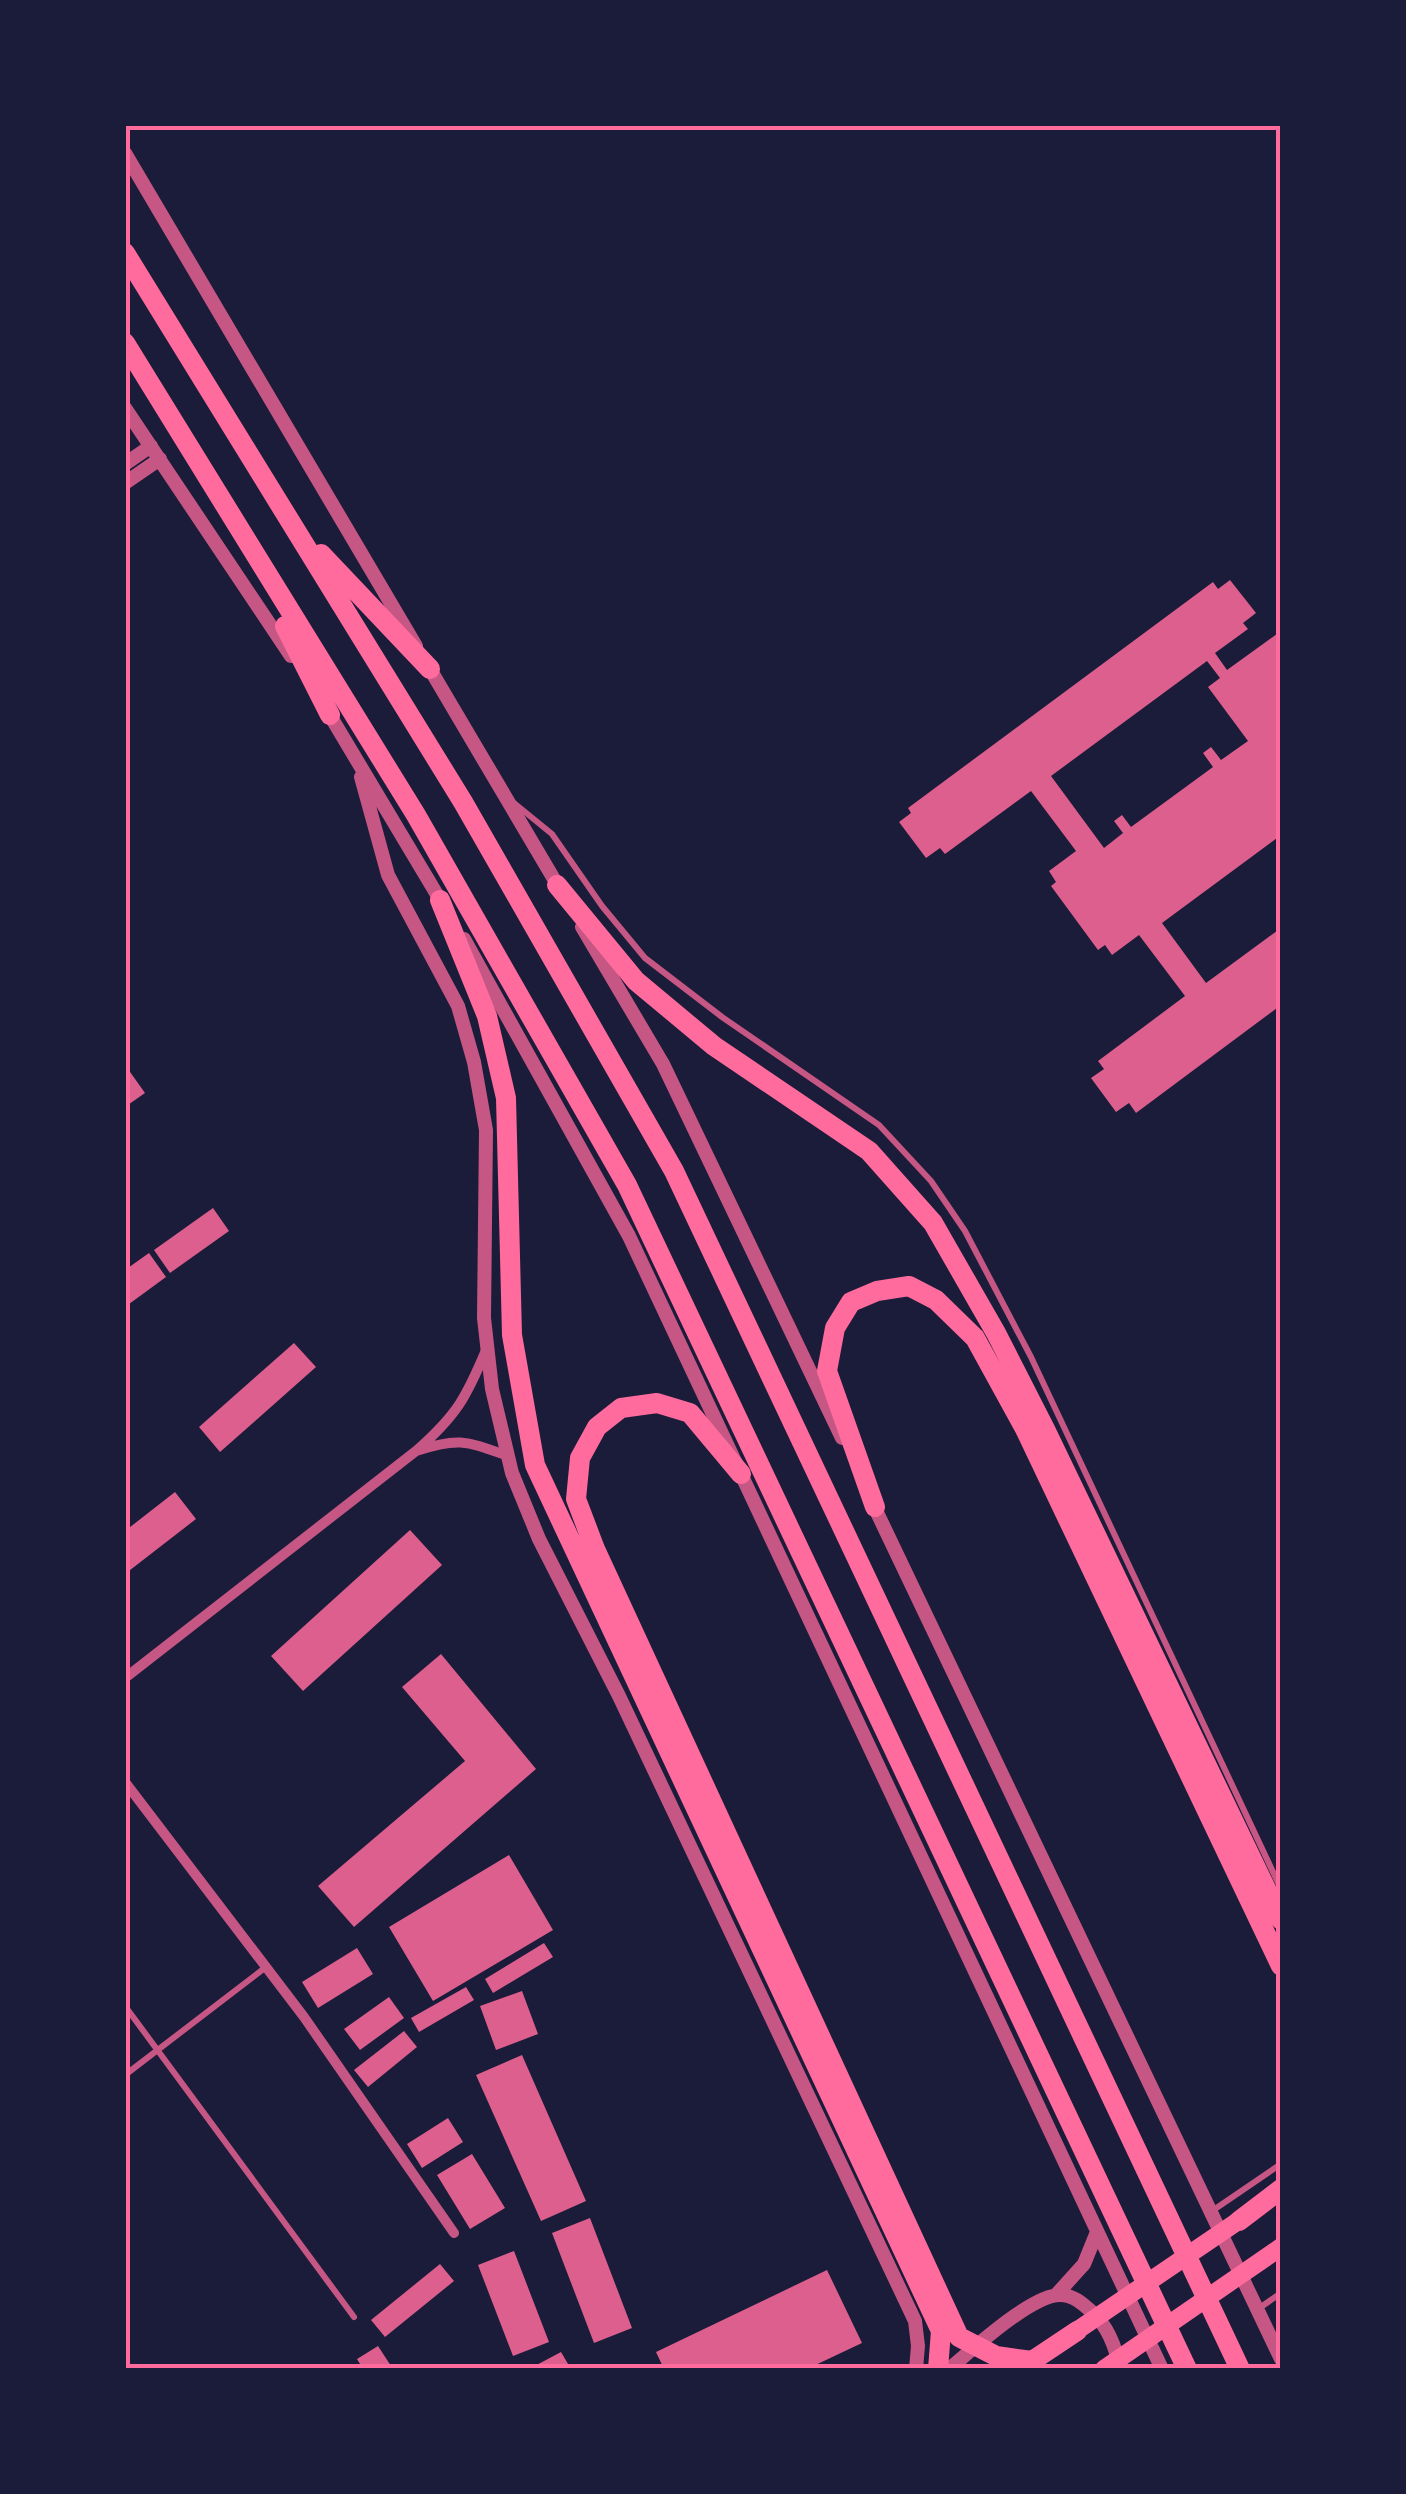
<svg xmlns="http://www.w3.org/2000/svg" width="1406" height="2494" font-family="'Exo 2',sans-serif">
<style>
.building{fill:#dd5f8e;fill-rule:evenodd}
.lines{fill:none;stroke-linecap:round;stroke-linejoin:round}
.service{stroke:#c65784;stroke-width:6}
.minor{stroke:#c65784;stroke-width:10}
.tertiary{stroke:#c65784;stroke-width:14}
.primary{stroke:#ff6b9d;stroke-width:18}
.trunk{stroke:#ff6b9d;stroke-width:20}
.neatline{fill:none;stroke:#ff6b9d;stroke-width:4}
</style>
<rect width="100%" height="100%" fill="#1b1b3a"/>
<path class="building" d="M1230 580 1256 613 1243 623 1248 629 1215 653 1227 670 1281 631V835L1162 923 1206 983 1281 928V1005L1136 1113 1129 1103 1116 1112 1091 1078 1104 1069 1098 1061 1185 996 1139 935 1112 955 1105 945 1098 950 1051 886 1056 882 1049 871 1076 851 1031 791 945 854 940 848 926 858 899 822 911 813 908 808 1213 582 1218 589ZM1207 661 1220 678 1208 687 1248 741 1221 760 1211 747 1203 753 1213 767 1131 827 1122 815 1114 821 1123 833 1104 848 1051 776Z
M128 1069 145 1093 125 1107V1070Z
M213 1208 229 1231 170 1273 154 1250Z
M149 1253 166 1277 125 1307V1270Z
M294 1343 316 1367 220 1452 199 1427Z
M175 1492 196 1519 125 1574V1531Z
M410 1530 442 1565 303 1691 271 1656Z
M441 1654 536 1769 354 1927 318 1886 465 1761 402 1687Z
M509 1855 553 1930 433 2001 389 1927Z
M544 1943 553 1957 493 1993 485 1979Z
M357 1948 373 1974 318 2008 302 1982Z
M466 1987 474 2000 419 2032 411 2018Z
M522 1991 538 2034 496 2050 480 2006Z
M389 1997 404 2018 360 2050 344 2029Z
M404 2031 417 2047 368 2087 354 2070Z
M522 2055 586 2201 541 2221 476 2075Z
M448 2118 463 2142 422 2168 407 2144Z
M472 2154 505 2208 470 2229 437 2175Z
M590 2218 632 2328 594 2343 552 2233Z
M514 2251 549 2342 513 2356 478 2265Z
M440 2264 454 2281 385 2337 371 2320Z
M827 2270 862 2343 807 2369H664L656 2352Z
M378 2346 393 2369H363L357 2359Z
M561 2352 571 2369H529Z"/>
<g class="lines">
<path class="service" d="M514 803 552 834 602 906 645 958 722 1017 879 1125 931 1181 965 1231 1031 1357 1281 1889
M125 2006 354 2317
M125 2075 266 1967
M1212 2211 1281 2164
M1258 2309 1281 2293"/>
<path class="minor" d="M487 1348C466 1398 457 1415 416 1451 459 1437 466 1441 508 1456
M125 1678 416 1451
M125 1782 304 2017 454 2233"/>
<path class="tertiary" d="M125 153 416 646
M125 408 291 656
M125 464 151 446
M125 483 160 459
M427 664 561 891
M325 707 445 908
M361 777 388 875 458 1006 474 1062 486 1130 484 1318 492 1389 512 1473 539 1539 619 1696 915 2321 918 2346 916 2369
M582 927 663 1064 842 1438
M464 939 629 1236 1162 2369
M872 1502 1281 2359
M1056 2295 1084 2264 1097 2232
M949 2369C972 2350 1031 2295 1060 2295 1074 2295 1083 2304 1093 2313 1109 2328 1116 2348 1120 2369"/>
<path class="primary" d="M1066 2338 1247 2215
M1104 2369 1281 2247"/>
<path class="trunk" d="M125 253 463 802 674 1171 1240 2369
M125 343 416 815 627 1185 1187 2369
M321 554 430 669
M285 626 330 715
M557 885 636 981 714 1046 869 1151 933 1223 996 1333 1046 1431 1281 1920
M440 900 487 1016 506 1098 512 1335 535 1465 941 2331 938 2369
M741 1474 690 1413 657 1403 621 1408 597 1427 580 1458 576 1499 595 1549 959 2337 996 2356 1032 2361 1077 2331
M875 1507 827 1371 835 1328 851 1302 877 1291 909 1286 936 1300 975 1338 1025 1429 1281 1966
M1239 2221 1281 2189"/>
</g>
<rect width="1406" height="2494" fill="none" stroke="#1b1b3a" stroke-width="255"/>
<rect x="128" y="128" width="1150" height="2238" class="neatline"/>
</svg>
